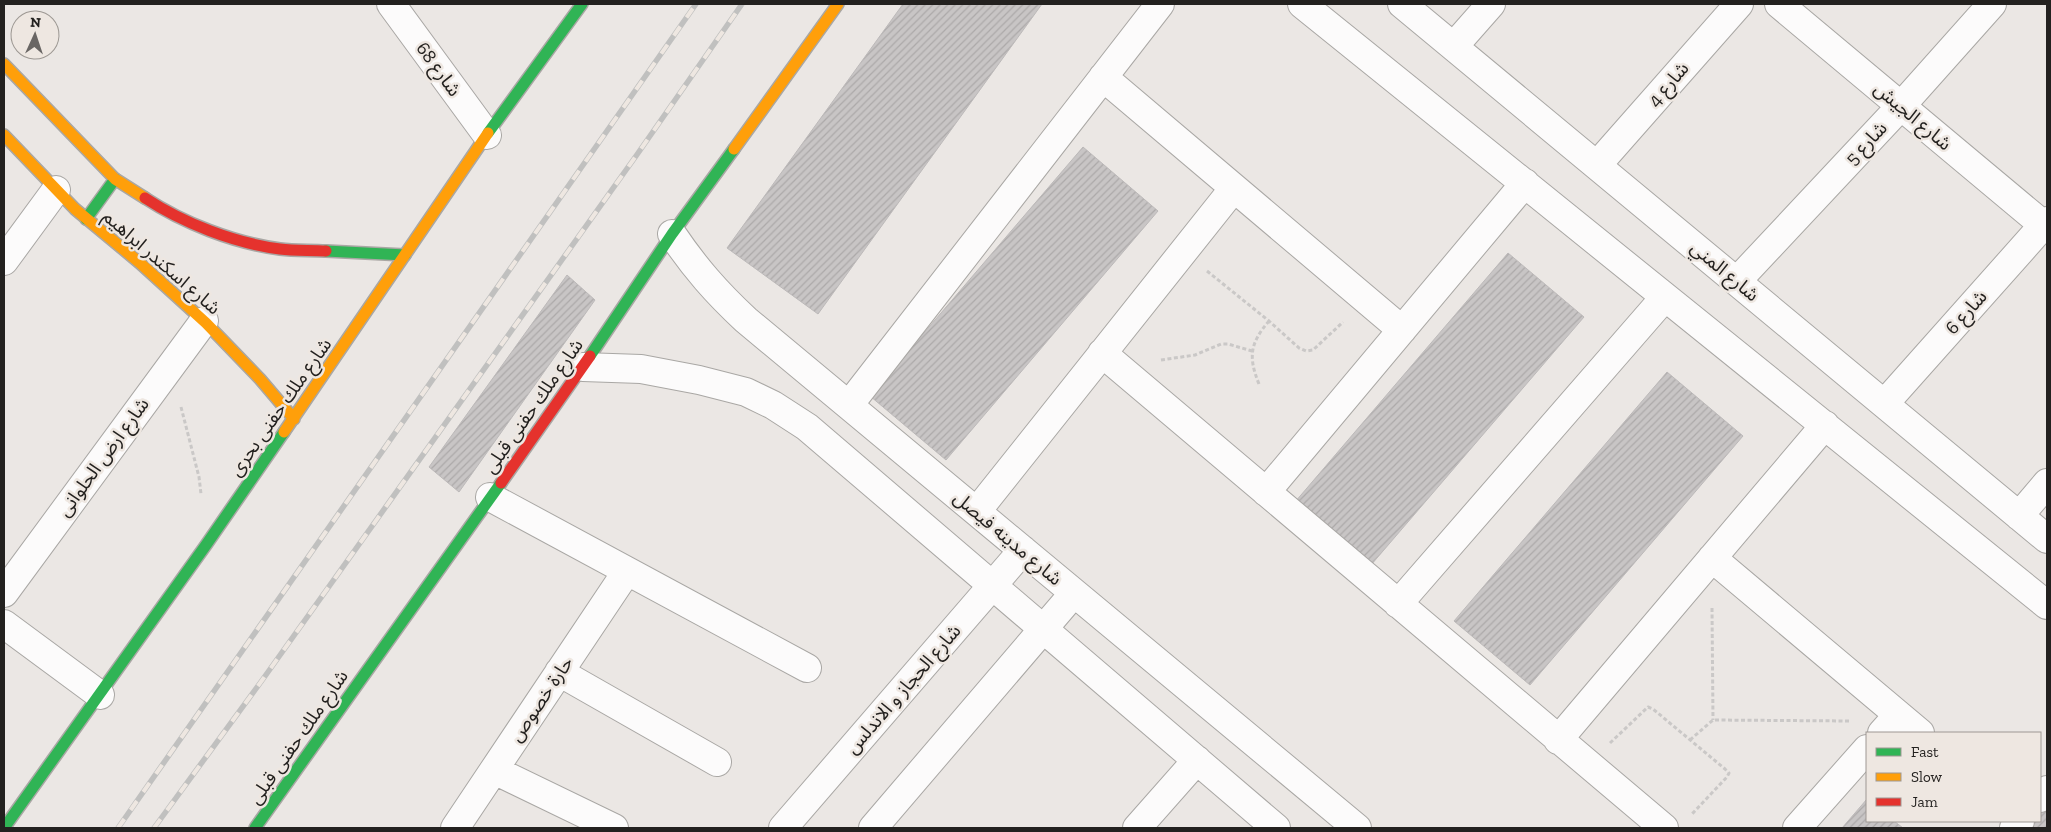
<svg xmlns="http://www.w3.org/2000/svg" width="2051" height="832" font-family="'Zilla Slab','Noto Sans Arabic',serif">
<style>
.building{fill:url(#building-hatch);stroke:#bcb9b9}
.lines{fill:none;stroke-linecap:round;stroke-linejoin:round}
.street-casing{stroke:#a9a7a4;stroke-width:30}
.fast-casing{stroke:#a9a7a4;stroke-width:14}
.slow-casing{stroke:#a9a7a4;stroke-width:14}
.jam-casing{stroke:#a9a7a4;stroke-width:14}
.path{stroke:#cac8c7;stroke-width:3;stroke-dasharray:4 2.5;stroke-linecap:butt}
.street{stroke:#fcfbfb;stroke-width:28}
.fast{stroke:#30b455;stroke-width:11}
.slow{stroke:#ff9f0a;stroke-width:11}
.jam{stroke:#e5322d;stroke-width:11}
.rail-casing{stroke:#c0c0bf;stroke-width:5.5}
.rail{stroke:#eee7e1;stroke-width:4;stroke-dasharray:11;stroke-linecap:butt}
.labels{text-anchor:middle;dominant-baseline:central;stroke-width:5;stroke-linejoin:round;paint-order:stroke}
.street-label{font-size:19px;fill:#23211f;stroke:#eee7e1}
</style>
<defs>
<pattern id="building-hatch" width="6" height="6" patternUnits="userSpaceOnUse" patternTransform="scale(1.25)"><rect width="6" height="6" fill="#c8c5c5"/><path d="M-1 1l2-2M0 6l6-6M5 7l2-2" fill="none" stroke="#aca9a9"/></pattern>
</defs>
<rect width="100%" height="100%" fill="#ebe7e4"/>
<path class="building" d="M903 4H1042L818 314 727 248Z
M1083 147 1158 211 946 460 870 396Z
M1508 253 1584 317 1371 565 1295 502Z
M567 275 595 300 459 492 429 467Z
M1667 372 1743 436 1530 685 1454 621Z
M1867 799V821H1894L1903 828H1842Z
M2047 800V828H2023L2029 821H2040V808Z"/>
<g class="lines">
<defs>
<path id="street" d="M391 4 487 135
M1302 4 2047 605
M1402 4 2047 539
M1779 4 2047 228
M1454 46 1491 4
M1103 77 1402 330
M1598 164 1739 4
M672 234C695 268 716 292 746 320L1357 828
M4 261 56 190
M1737 281 1901 106 1992 4
M1102 353 1664 828
M583 367 641 369 699 380 746 392 773 405 807 427 1276 828
M1885 403 2047 221
M849 405 1160 4
M1266 492 1525 183
M490 497 807 668
M977 511 1234 188
M2019 516 2047 483
M1712 558 1920 733
M4 593 204 321
M1398 604 1665 297
M4 624 100 695
M559 672 717 762
M1882 733 1898 715
M1558 740 1825 425
M494 770 614 828
M2040 798 2047 790
M455 828 627 571
M783 828 1023 550
M873 828 1074 593
M1137 828 1197 760
M1797 828 1867 749
M2014 828 2020 821"/>
<path id="fast" d="M488 133 582 4
M86 219 115 179
M326 251 405 255
M590 356 672 234 734 149
M4 828 206 545 284 432
M255 828 501 483"/>
<path id="slow" d="M4 64 115 179 145 198
M4 135 75 209 140 263 206 323 260 379 294 419
M734 149 838 4
M284 432 488 133"/>
<path id="jam" d="M145 198C183 223 234 243 280 249 295 251 310 250 326 251
M501 483 590 356"/>
</defs>
<use href="#street" class="street-casing"/>
<use href="#fast" class="fast-casing"/>
<use href="#slow" class="slow-casing"/>
<use href="#jam" class="jam-casing"/>
<path class="path" d="M1207 271 1269 321 1299 348 1306 351 1313 350 1343 322
M1161 360 1195 355 1221 344H1228L1252 351
M1259 384C1248 357 1250 343 1269 321
M181 407 199 477 201 494
M1712 608 1713 720
M1690 740 1713 720 1851 721
M1610 743 1648 707 1653 709 1725 769 1729 773 1727 777 1691 815"/>
<use href="#street" class="street"/>
<use href="#fast" class="fast"/>
<use href="#slow" class="slow"/>
<use href="#jam" class="jam"/>
<defs>
<path id="rail" d="M118 828 696 4
M154 828 263 679 636 156 742 4"/>
</defs>
<use href="#rail" class="rail-casing"/>
<use href="#rail" class="rail"/>
</g>
<g class="labels">
<g class="street-label">
<text transform="translate(439 69) rotate(54)">شارع 68</text>
<text transform="translate(1668 84) rotate(-49)">شارع 4</text>
<text transform="translate(1913 116) rotate(40)">شارع الجيش</text>
<text transform="translate(1866 143) rotate(-47)">شارع 5</text>
<text transform="translate(162 262) rotate(41)">شارع اسكندر ابراهيم</text>
<text transform="translate(1725 271) rotate(40)">شارع المني</text>
<text transform="translate(1966 312) rotate(-48)">شارع 6</text>
<text transform="translate(533 406) rotate(-55)">شارع ملك حفنى قبلى</text>
<text transform="translate(280 407) rotate(-55)">شارع ملك حفنى بحرى</text>
<text transform="translate(103 457) rotate(-54)">شارع ارض الحلوانى</text>
<text transform="translate(1008 538) rotate(40)">شارع مدينه فيصل</text>
<text transform="translate(903 689) rotate(-49)">شارع الحجاز و الاندلس</text>
<text transform="translate(541 699) rotate(-56)">حارة خصوص</text>
<text transform="translate(298 737) rotate(-55)">شارع ملك حفنى قبلى</text>
</g>
</g>
<rect width="2051" height="832" fill="none" stroke="#23211f" stroke-width="10"/>
<rect x="1866" y="732" width="175" height="90" fill="#eee7e1" stroke="#9d9893"/>
<rect x="1876" y="748" width="25" height="8" fill="#30b455" stroke="#9d9893"/>
<text x="1911" y="757" font-size="15" fill="#23211f">Fast</text>
<rect x="1876" y="773" width="25" height="8" fill="#ff9f0a" stroke="#9d9893"/>
<text x="1911" y="782" font-size="15" fill="#23211f">Slow</text>
<rect x="1876" y="798" width="25" height="8" fill="#e5322d" stroke="#9d9893"/>
<text x="1911" y="807" font-size="15" fill="#23211f">Jam</text>
<g transform="translate(35 35) rotate(3)"><circle r="24" fill="#eee7e1" stroke="#9d9893"/>
<path d="M0-4L9 19L0 12L-9 19Z" fill="#696664"/>
<text y="-8" font-size="14" font-weight="bold" text-anchor="middle" fill="#23211f">N</text>
</g>
</svg>
